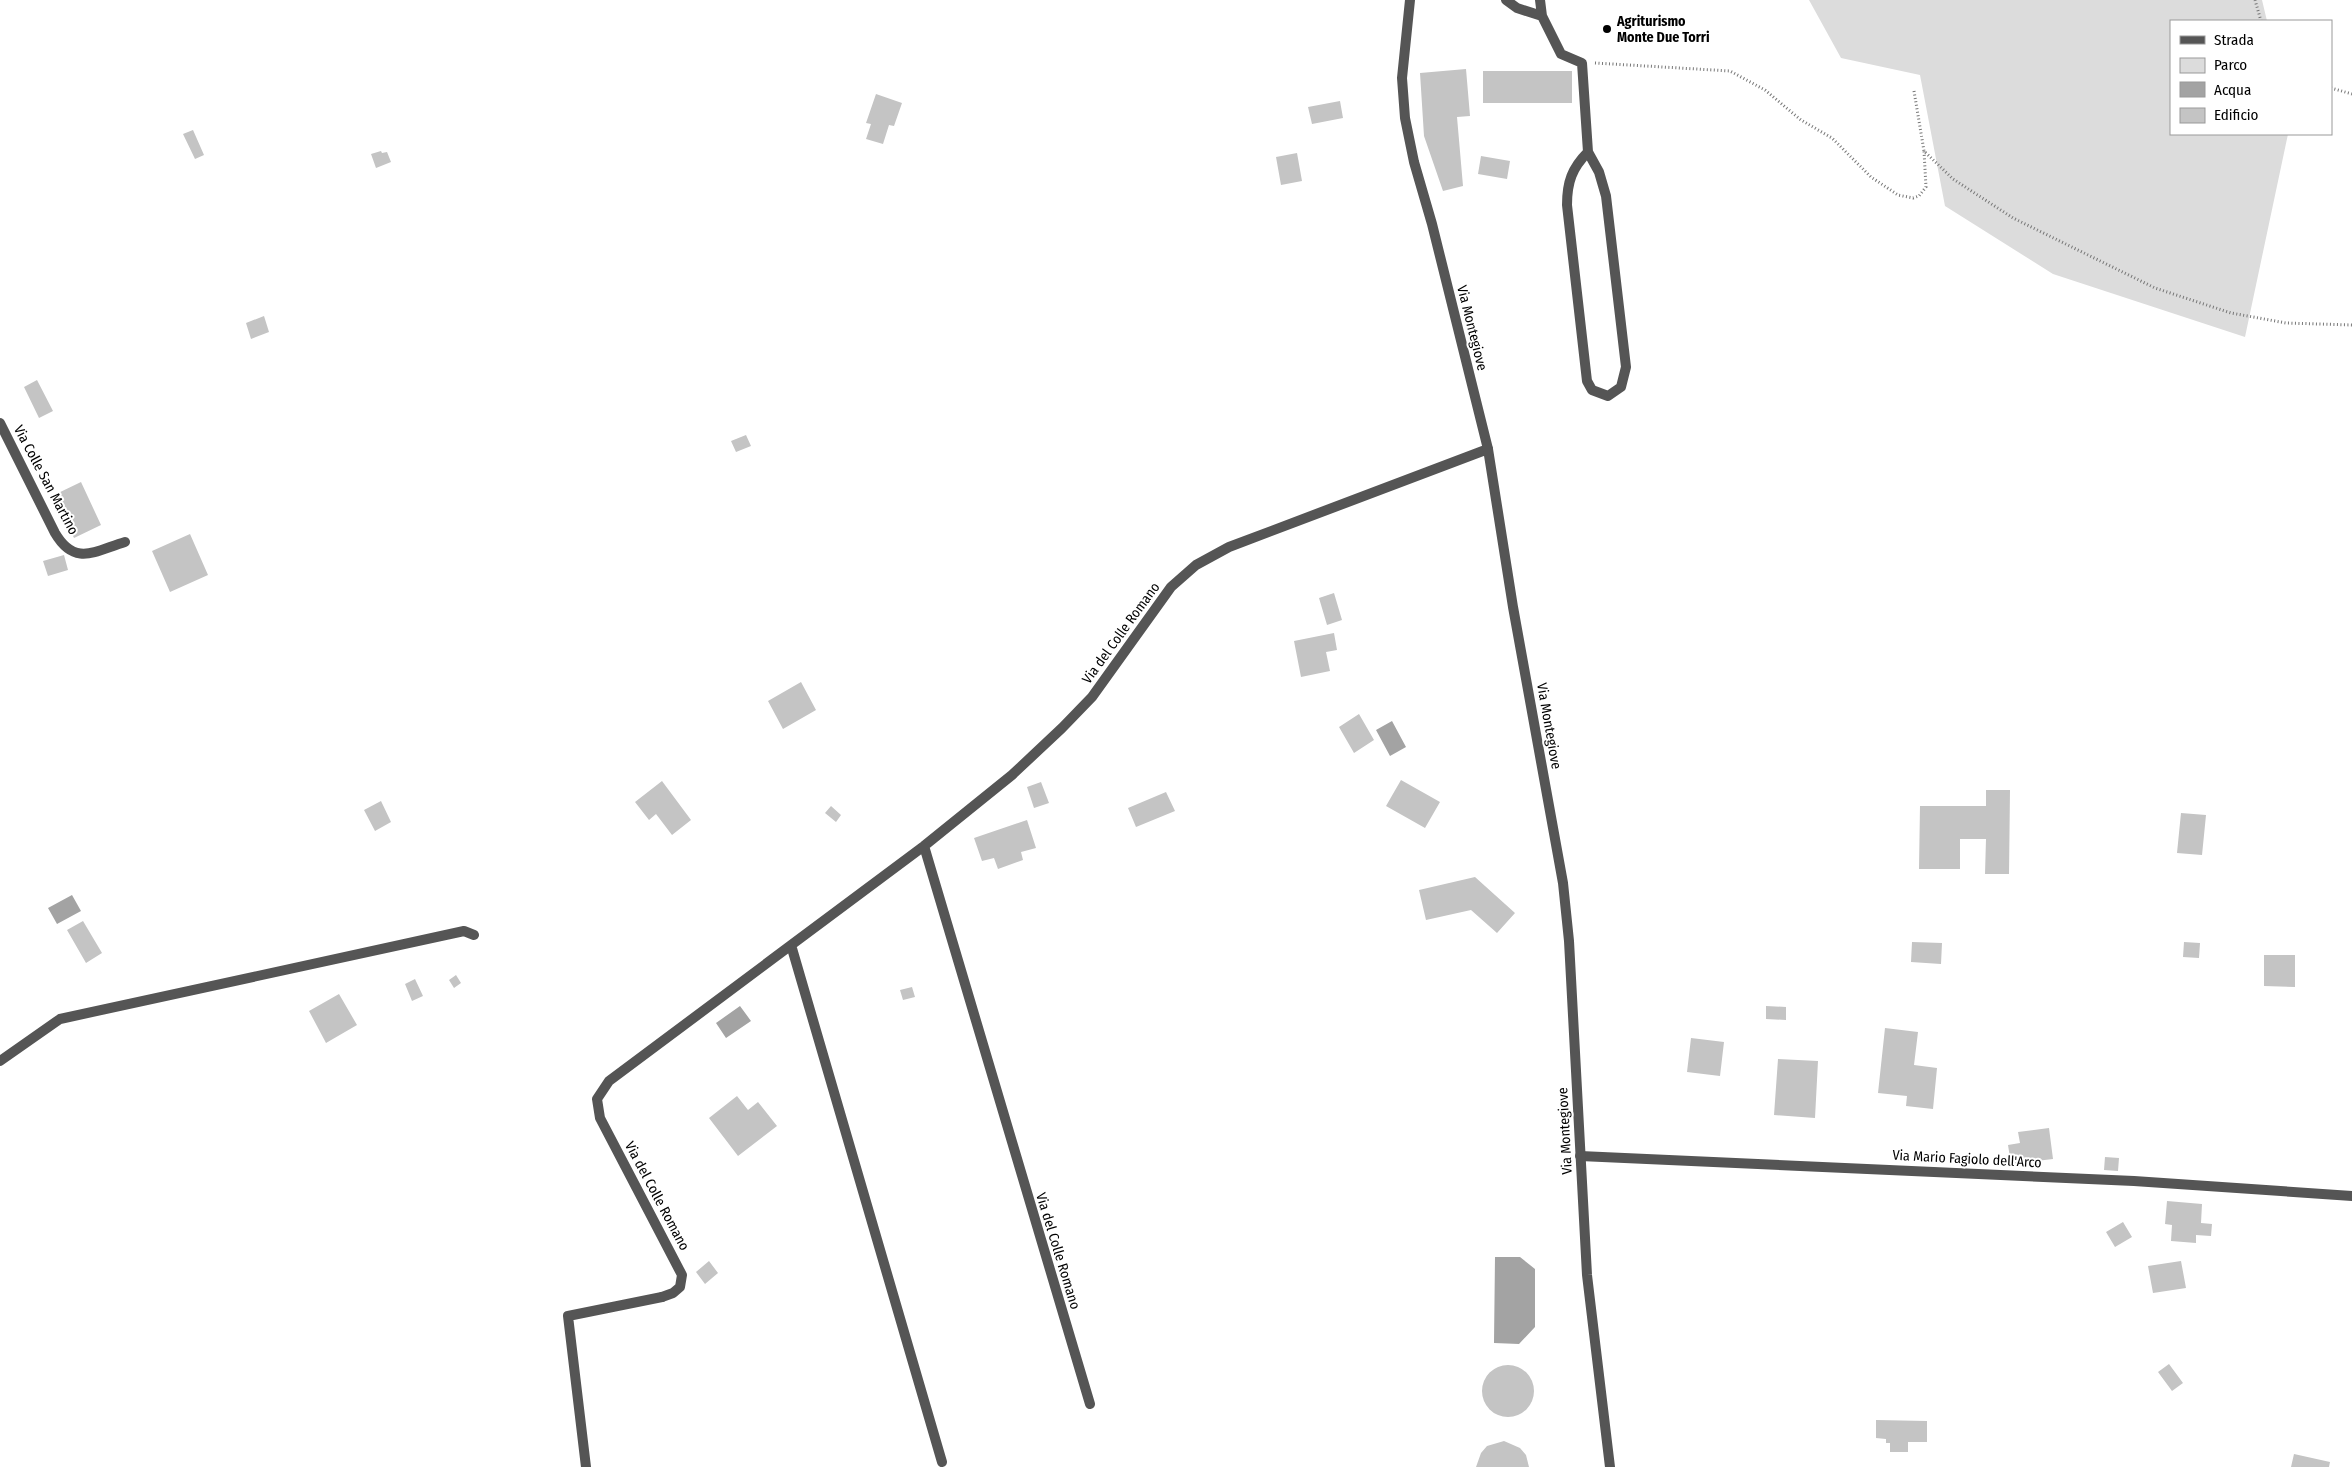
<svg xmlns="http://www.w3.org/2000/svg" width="2352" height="1467" font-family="'Fira Sans Condensed',sans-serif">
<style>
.green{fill:#dcdcdc}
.water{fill:#a3a3a3}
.building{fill:#c4c4c4}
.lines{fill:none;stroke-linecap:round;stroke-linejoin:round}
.path{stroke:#777;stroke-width:3;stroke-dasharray:1 2.5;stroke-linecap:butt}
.service{stroke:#555;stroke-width:10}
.minor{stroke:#555;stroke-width:10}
.tertiary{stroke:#555;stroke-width:10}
.poi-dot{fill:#000;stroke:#fff;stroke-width:2}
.labels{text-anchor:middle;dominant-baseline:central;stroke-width:4;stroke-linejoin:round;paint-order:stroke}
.poi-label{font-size:14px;font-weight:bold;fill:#000;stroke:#fff;text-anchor:start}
.street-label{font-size:14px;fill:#000;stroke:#fff}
</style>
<rect width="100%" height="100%" fill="#fff"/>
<path class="green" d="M1809 0H2262L2267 21H2171V134H2288L2245 337 2053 274 1945 206 1920 75 1841 58Z"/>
<path class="water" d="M1392 721 1406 747 1390 756 1376 730Z
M72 895 81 911 57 924 48 908Z
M740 1006 751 1021 726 1038 716 1023Z
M1495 1257H1520L1535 1269V1327L1519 1344 1494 1343Z"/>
<path class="building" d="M1466 69 1470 116 1457 117 1463 186 1443 191 1424 136 1420 73Z
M1483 71H1572V103H1483Z
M876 94 902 103 894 126 889 125 883 144 866 139 871 124 866 123Z
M1340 101 1343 118 1312 124 1308 107Z
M193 130 204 155 195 159 183 134Z
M381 151 382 153 387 152 391 162 376 168 371 154Z
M1297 153 1302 181 1281 185 1276 157Z
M1481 156 1510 161 1507 179 1478 174Z
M264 316 269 332 251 339 246 323Z
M37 380 53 411 39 418 24 387Z
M746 435 751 446 736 452 731 441Z
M81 482 101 525 74 538 54 495Z
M190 534 208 575 170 592 152 551Z
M64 555 68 570 48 576 43 561Z
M1334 593 1342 620 1327 625 1319 598Z
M1334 633 1337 650 1326 652 1330 671 1301 677 1294 641Z
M801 682 816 710 783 729 768 701Z
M1359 714 1374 740 1354 753 1339 727Z
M1401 780 1440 802 1425 828 1386 806Z
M662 781 691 820 672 835 656 814 649 820 635 802Z
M1041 782 1049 803 1034 808 1027 787Z
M1986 790H2010L2009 874H1985L1986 839H1960V869H1919L1920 806H1986Z
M1166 792 1175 811 1136 827 1128 808Z
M381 801 391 822 375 831 364 810Z
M831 806 841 815 836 822 825 813Z
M2181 813 2206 815 2202 855 2177 853Z
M1027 820 1036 848 1021 852 1023 860 998 869 994 858 982 861 974 838Z
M1475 877 1515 913 1497 933 1471 910 1426 920 1419 890Z
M83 921 102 953 86 963 67 930Z
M1912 942 1942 943 1941 964 1911 962Z
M2184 942 2200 943 2199 958 2183 957Z
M2264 955H2295V987L2264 986Z
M456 975 461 983 454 988 449 980Z
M415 979 423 996 412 1001 405 984Z
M912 987 915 997 903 1000 900 990Z
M339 994 357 1025 326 1043 309 1011Z
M1766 1006 1786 1007V1020L1766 1019Z
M1885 1028 1918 1032 1914 1065 1937 1068 1933 1109 1906 1106 1907 1096 1878 1093Z
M1691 1038 1724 1042 1720 1076 1687 1072Z
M1778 1059 1818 1061 1815 1118 1774 1115Z
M737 1096 748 1110 758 1102 777 1126 738 1156 709 1118Z
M2049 1128 2053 1159 2011 1164 2008 1145 2020 1143 2018 1132Z
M2105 1157 2119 1158 2118 1171 2104 1170Z
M2167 1201 2202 1204 2201 1223 2212 1224 2211 1236 2196 1235V1243L2171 1241 2172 1225 2165 1224Z
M2123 1222 2132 1237 2115 1247 2106 1232Z
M709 1261 718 1273 705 1284 696 1272Z
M2181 1261 2186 1288 2153 1293 2148 1266Z
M2169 1364 2183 1383 2172 1391 2158 1372Z
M1482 1391a26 26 0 1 1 52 0a26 26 0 1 1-52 0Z
M1876 1420 1927 1421V1442H1908V1452H1890V1443H1886V1439L1876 1438Z
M1504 1441 1520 1448 1526 1455 1529 1467H1476L1481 1453 1487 1446Z
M2294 1454 2330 1462 2329 1467H2291Z"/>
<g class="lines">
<path class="path" d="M2255 0 2261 21
M1595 63 1730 71 1765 90 1801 120 1832 138 1871 177 1898 195 1913 198 1919 196 1926 187 1924 151 1953 179 2013 218 2155 288 2231 313 2286 323 2352 325
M2331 88 2352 94
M1914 91 1924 151"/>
<path class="service" d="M1506 0 1517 8 1542 16 1540 0
M1542 16 1561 54 1582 63 1588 152 1599 172 1606 196 1626 367 1621 387 1608 396 1592 390 1587 381 1567 205C1567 182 1572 168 1588 152
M0 1061 60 1019 464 931 474 935
M586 1467 568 1316 662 1297"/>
<path class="minor" d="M0 423 55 533C75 567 95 551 125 542
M924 846 1090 1404
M791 945 942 1462
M1580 1156 2134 1181 2352 1196
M662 1297 673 1293 680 1287 682 1275 600 1118 597 1099 609 1081 924 846 1012 775 1062 728 1092 697 1171 587 1196 565 1229 547 1488 449"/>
<path class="tertiary" d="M1410 0 1402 78 1405 118 1414 162 1432 224 1488 449 1513 607 1563 883 1569 941 1587 1275 1610 1467"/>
</g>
<circle class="poi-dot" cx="1607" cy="29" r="5"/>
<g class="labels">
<g class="poi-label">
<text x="1617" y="21">Agriturismo<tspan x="1617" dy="16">Monte Due Torri</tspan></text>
</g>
<g class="street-label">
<text transform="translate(1472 328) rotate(76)">Via Montegiove</text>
<text transform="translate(46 480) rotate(62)">Via Colle San Martino</text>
<text transform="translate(1121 633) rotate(-54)">Via del Colle Romano</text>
<text transform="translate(1549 726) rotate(80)">Via Montegiove</text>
<text transform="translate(1565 1131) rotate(-93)">Via Montegiove</text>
<text transform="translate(1967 1159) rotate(3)">Via Mario Fagiolo dell'Arco</text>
<text transform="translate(657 1196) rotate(62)">Via del Colle Romano</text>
<text transform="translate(1058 1251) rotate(73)">Via del Colle Romano</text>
</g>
</g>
<rect x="2170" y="20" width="162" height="115" fill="#ffffff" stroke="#999999"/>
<rect x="2180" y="36" width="25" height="8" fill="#555555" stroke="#999999"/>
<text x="2214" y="45" font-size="15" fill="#000000">Strada</text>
<rect x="2180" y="58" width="25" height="15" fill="#dcdcdc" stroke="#999999"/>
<text x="2214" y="70" font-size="15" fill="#000000">Parco</text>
<rect x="2180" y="82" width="25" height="15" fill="#a3a3a3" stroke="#999999"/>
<text x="2214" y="95" font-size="15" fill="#000000">Acqua</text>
<rect x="2180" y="108" width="25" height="15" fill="#c4c4c4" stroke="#999999"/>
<text x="2214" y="120" font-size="15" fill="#000000">Edificio</text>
</svg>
